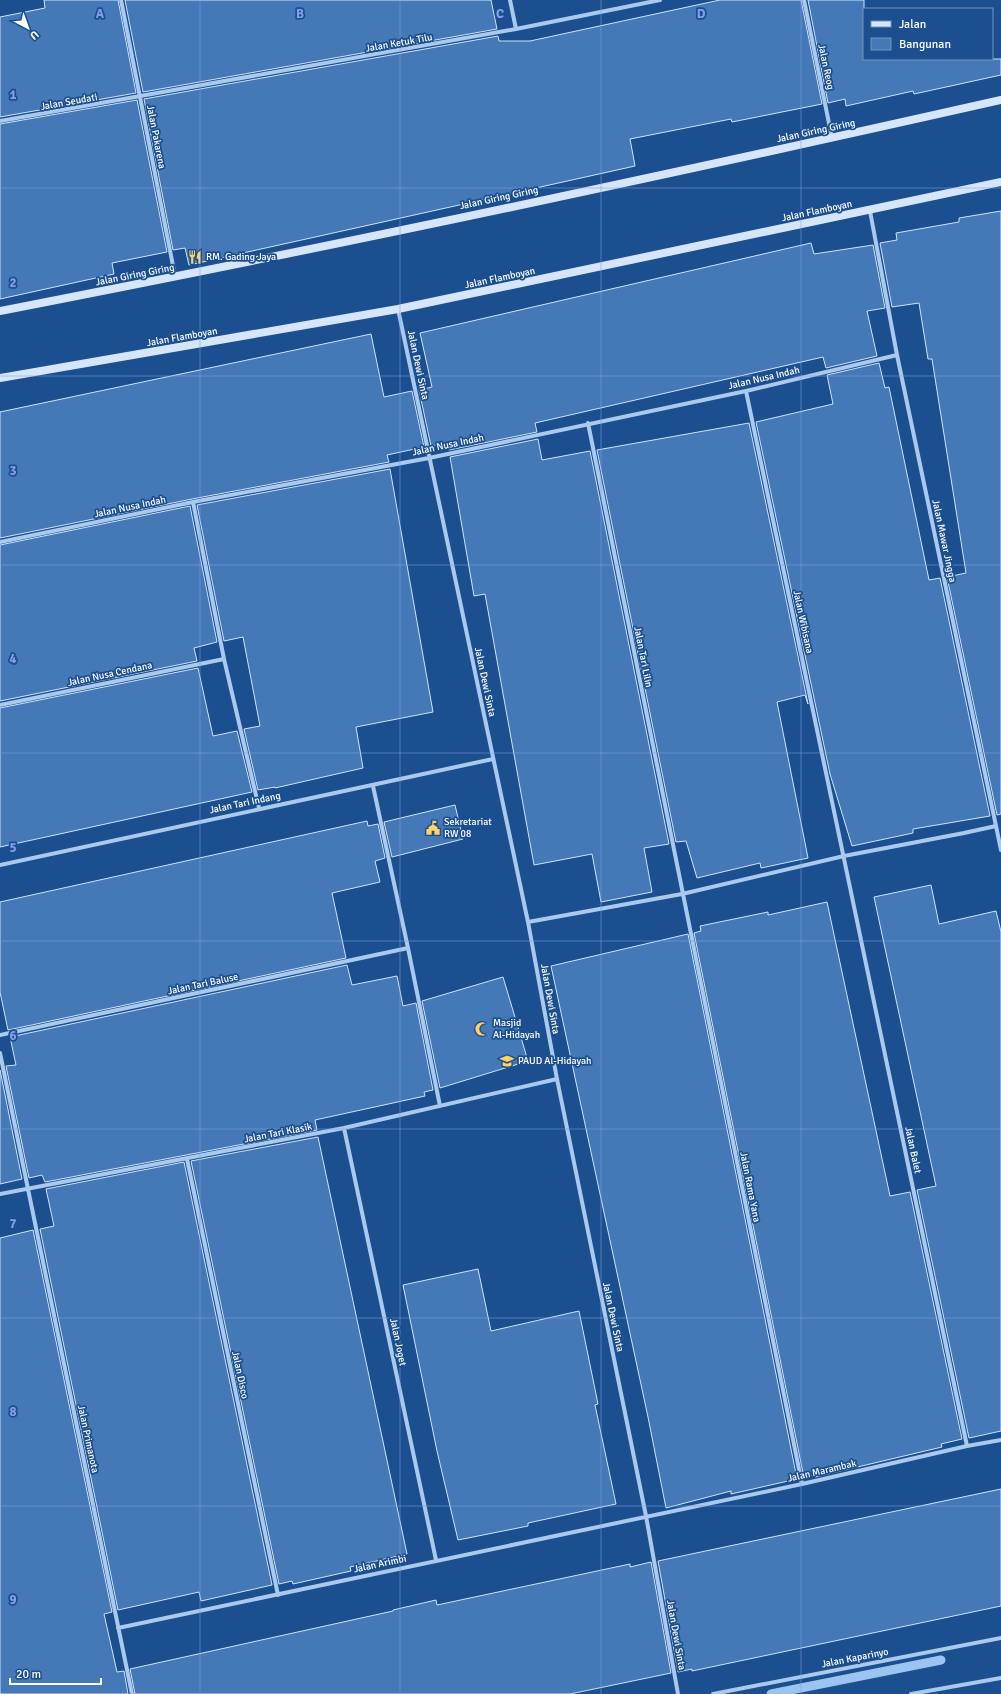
<svg xmlns="http://www.w3.org/2000/svg" width="1001" height="1694" font-family="Signika,sans-serif">
<style>
.lines{fill:none;stroke-linecap:round;stroke-linejoin:round}
.stream{stroke:#9cc4f0;stroke-width:9}
.building{fill:#4478b7;stroke:#cfe3fa}
.street{stroke:#a9c9ee;stroke-width:4}
.secondary{stroke:#d6e6fa;stroke-width:8}
.grid{fill:none;stroke:#839eea;stroke-width:1;stroke-opacity:0.55}
.labels{text-anchor:middle;dominant-baseline:central;stroke-width:3.5;stroke-linejoin:round;paint-order:stroke}
.street-label{font-size:10px;fill:#fff;stroke:#1b4f8f}
.poi-label{font-size:10px;fill:#fff;stroke:#1b4f8f;text-anchor:start}
.grid-label{font-size:13px;text-anchor:middle;font-weight:bold;fill:#839eea;stroke:#1b4f8f;stroke-width:3.5;stroke-linejoin:round;paint-order:stroke}
</style>
<rect width="100%" height="100%" fill="#1b4f8f"/>
<g class="lines">
<path class="stream" d="M771 1694 941 1660"/>
</g>
<path class="building" d="M44 0H118L136 93 0 117V17L45 8Z
M125 0H491L497 29 143 92Z
M720 0H801L822 104 732 122 731 119 630 139 635 166 189 265 185 248 173 250 144 99 498 36 499 41H530Z
M808 0H864V59H1001V75L914 94 913 91 846 106 845 99 828 103Z
M137 100 167 252 112 263 114 274 0 299V124Z
M1001 211V814L997 815 947 577 966 573 932 359H928L919 303 892 307 880 243 897 240 896 233 959 222V218Z
M811 243 814 254 873 245 885 308 867 311 877 356 826 368 823 357 535 423 537 432 449 450 447 443 431 446 419 390 432 387 420 333Z
M371 334 384 397 412 391 424 447 387 455 389 462 192 499 0 538V412Z
M879 363 885 388 889 387 929 580 940 578 990 816 913 829V833L852 846 830 774 756 422 833 404 827 375Z
M749 423 808 704 805 695 777 702 808 858 761 868 760 863 697 878 686 841 676 842 597 450Z
M538 439 542 460 590 451 669 844 644 848 652 892 601 902 592 854 534 865 485 594 474 596 450 457Z
M390 469 433 712 356 727 363 768 275 788V787L258 790 244 729 260 726 243 637 224 641 197 505Z
M190 506 217 642 194 648 197 661 0 701V545Z
M198 668 213 736 237 731 252 792 0 847V708Z
M455 805 463 839 392 857 384 822Z
M367 821 368 826 378 824 385 858 375 861 380 882 332 893 346 958 8 1030 0 992V902Z
M931 885 939 924 996 911 1001 932V1431L969 1438 917 1190 936 1186 874 897Z
M827 902 890 1196 910 1192 962 1439 941 1444 942 1447 815 1477V1475L804 1478 694 933 701 931 700 926 768 912V915Z
M688 934 797 1479 731 1494V1491L666 1508 648 1417 551 966Z
M347 965 352 985 397 976 403 1006 416 1003 433 1090 424 1092 425 1096 315 1120 317 1130 45 1182 42 1175 29 1178 6 1066 16 1065 10 1037Z
M503 977 528 1061 440 1088 422 1001Z
M0 1070 22 1179 0 1184Z
M318 1137 407 1554 350 1567 351 1571 293 1584 292 1581 279 1584 191 1161Z
M184 1162 272 1585 201 1601 199 1592 118 1610 40 1229 54 1226 46 1189Z
M33 1230 112 1612 104 1614 117 1672 124 1671 128 1694H0V1238Z
M478 1269 491 1331 579 1311 598 1404 595 1405 616 1504 528 1523V1526L458 1540 437 1451 403 1285Z
M1001 1489V1606L692 1671V1669L678 1672 658 1561Z
M651 1562 671 1673 570 1694H135L130 1669 393 1611V1610L436 1600 437 1605 630 1564V1567Z"/>
<g class="lines">
<path class="street" d="M121 0 175 276
M510 0 516 29
M804 0 832 138
M0 121 516 29 660 0
M398 309 528 922 557 1079 646 1516 678 1694
M746 391 967 1446
M588 423 802 1484
M193 502 224 659 259 808
M0 542 193 502 429 458 746 391 897 355
M0 705 224 659
M373 786 408 948 440 1106
M996 826 1001 850
M0 865 493 759
M528 922 682 894 844 856 964 833 996 826 897 355 870 211
M0 1035 408 948
M0 1053 132 1694
M344 1128 436 1560
M187 1159 278 1595
M0 1194 344 1128 557 1079
M118 1628 802 1484 967 1446 1001 1440
M713 1694 1001 1638
M911 1694 1001 1678"/>
<path class="secondary" d="M0 311C335 246 668 175 1001 100
M0 378 398 309 1001 182"/>
</g>
<path class="grid" d="M200 0V1694M400 0V1694M601 0V1694M801 0V1694M0 188H1001M0 376H1001M0 565H1001M0 753H1001M0 941H1001M0 1129H1001M0 1318H1001M0 1506H1001"/>
<defs>
<symbol id="restaurant-bare" viewBox="-9 -9 18 18"><path d="M-5-6h1v4h1v-4h1v4h1v-4h1v5L-1.5 .5V6h-2V.5L-5-1ZM5-6V6H3V1.5H1.5Q1.5-4 5-6Z" fill="#ffd166" stroke="#1b4f8f" stroke-width="2.5" paint-order="stroke"/></symbol>
<symbol id="civic-bare" viewBox="-9 -9 18 18"><path d="M-.6-6.5H3V-4.5H.6V-3L4-1V1h2V6H-6V1h2V-1L-.6-3ZM-1.2 2.5V6h2.4V2.5Z" fill="#ffd166" stroke="#1b4f8f" stroke-width="2.5" paint-order="stroke"/></symbol>
<symbol id="mosque-bare" viewBox="-9 -9 18 18"><path d="M3.5-4.9A6 6 0 1 0 3.5 4.9A5 5 0 1 1 3.5-4.9Z" fill="#ffd166" stroke="#1b4f8f" stroke-width="2.5" paint-order="stroke"/></symbol>
<symbol id="school-bare" viewBox="-9 -9 18 18"><path d="M0-5L7-2L0 1L-7-2ZM-4 1L0 2.5L4 1V4Q0 6-4 4Z" fill="#ffd166" stroke="#1b4f8f" stroke-width="2.5" paint-order="stroke"/></symbol>
</defs>
<g fill-rule="evenodd">
<use href="#restaurant-bare" x="185" y="247" width="20" height="20"/>
<use href="#civic-bare" x="423" y="818" width="20" height="20"/>
<use href="#mosque-bare" x="472" y="1019" width="20" height="20"/>
<use href="#school-bare" x="497" y="1051" width="20" height="20"/>
</g>
<g class="labels">
<g class="street-label">
<text transform="translate(399 43) rotate(-10)">Jalan Ketuk Tilu</text>
<text transform="translate(826 67) rotate(78)">Jalan Reog</text>
<text transform="translate(69 102) rotate(-10)">Jalan Seudati</text>
<text transform="translate(816 131) rotate(-12)">Jalan Giring Giring</text>
<text transform="translate(156 137) rotate(79)">Jalan Pakarena</text>
<text transform="translate(499 198) rotate(-12)">Jalan Giring Giring</text>
<text transform="translate(817 211) rotate(-12)">Jalan Flamboyan</text>
<text transform="translate(135 275) rotate(-11)">Jalan Giring Giring</text>
<text transform="translate(500 278) rotate(-12)">Jalan Flamboyan</text>
<text transform="translate(182 337) rotate(-10)">Jalan Flamboyan</text>
<text transform="translate(418 365) rotate(78)">Jalan Dewi Sinta</text>
<text transform="translate(764 378) rotate(-13)">Jalan Nusa Indah</text>
<text transform="translate(448 445) rotate(-12)">Jalan Nusa Indah</text>
<text transform="translate(130 507) rotate(-12)">Jalan Nusa Indah</text>
<text transform="translate(944 541) rotate(78)">Jalan Mawar Jingga</text>
<text transform="translate(803 622) rotate(78)">Jalan Wibisana</text>
<text transform="translate(643 657) rotate(79)">Jalan Tari Lilin</text>
<text transform="translate(110 674) rotate(-12)">Jalan Nusa Cendana</text>
<text transform="translate(485 682) rotate(78)">Jalan Dewi Sinta</text>
<text transform="translate(245 803) rotate(-12)">Jalan Tari Indang</text>
<text transform="translate(203 984) rotate(-12)">Jalan Tari Baluse</text>
<text transform="translate(550 999) rotate(80)">Jalan Dewi Sinta</text>
<text transform="translate(278 1133) rotate(-11)">Jalan Tari Klasik</text>
<text transform="translate(913 1150) rotate(78)">Jalan Balet</text>
<text transform="translate(750 1187) rotate(79)">Jalan Rama Yana</text>
<text transform="translate(613 1317) rotate(78)">Jalan Dewi Sinta</text>
<text transform="translate(398 1342) rotate(78)">Jalan Joget</text>
<text transform="translate(240 1375) rotate(78)">Jalan Disco</text>
<text transform="translate(88 1439) rotate(78)">Jalan Primanota</text>
<text transform="translate(822 1471) rotate(-13)">Jalan Marambak</text>
<text transform="translate(380 1564) rotate(-12)">Jalan Arimbi</text>
<text transform="translate(676 1635) rotate(80)">Jalan Dewi Sinta</text>
<text transform="translate(855 1658) rotate(-11)">Jalan Kaparinyo</text>
</g>
<g class="poi-label">
<text x="206" y="257">RM. Gading Jaya</text>
<text x="444" y="822">Sekretariat<tspan x="444" dy="12">RW 08</tspan></text>
<text x="493" y="1023">Masjid<tspan x="493" dy="12">Al-Hidayah</tspan></text>
<text x="518" y="1061">PAUD Al-Hidayah</text>
</g>
</g>
<g class="grid-label">
<text x="100" y="18">A</text>
<text x="300" y="18">B</text>
<text x="500" y="18">C</text>
<text x="701" y="18">D</text>
<text x="13" y="99">1</text>
<text x="13" y="287">2</text>
<text x="13" y="475">3</text>
<text x="13" y="663">4</text>
<text x="13" y="852">5</text>
<text x="13" y="1040">6</text>
<text x="13" y="1228">7</text>
<text x="13" y="1416">8</text>
<text x="13" y="1604">9</text>
</g>
<rect x="863" y="8" width="130" height="52" fill="#1b4f8f" stroke="#7695bc"/>
<rect x="871" y="21" width="20" height="6" fill="#d6e6fa" stroke="#7695bc"/>
<text x="899" y="28" font-size="12" fill="#ffffff">Jalan</text>
<rect x="871" y="38" width="20" height="12" fill="#4478b7" stroke="#7695bc"/>
<text x="899" y="48" font-size="12" fill="#ffffff">Bangunan</text>
<g transform="translate(28 28) rotate(139)" stroke="#1b4f8f" stroke-width="3" paint-order="stroke">
<path d="M0-3L7 15L0 10L-7 15Z" fill="#ffffff"/>
<text y="-6" font-size="11" font-weight="bold" text-anchor="middle" fill="#ffffff">U</text>
</g>
<path d="M10 1678v6h91v-6" fill="none" stroke="#ffffff" stroke-width="2"/>
<text x="16" y="1678" font-size="12" fill="#ffffff" stroke="#1b4f8f" stroke-width="3" paint-order="stroke">20 m</text>
</svg>
